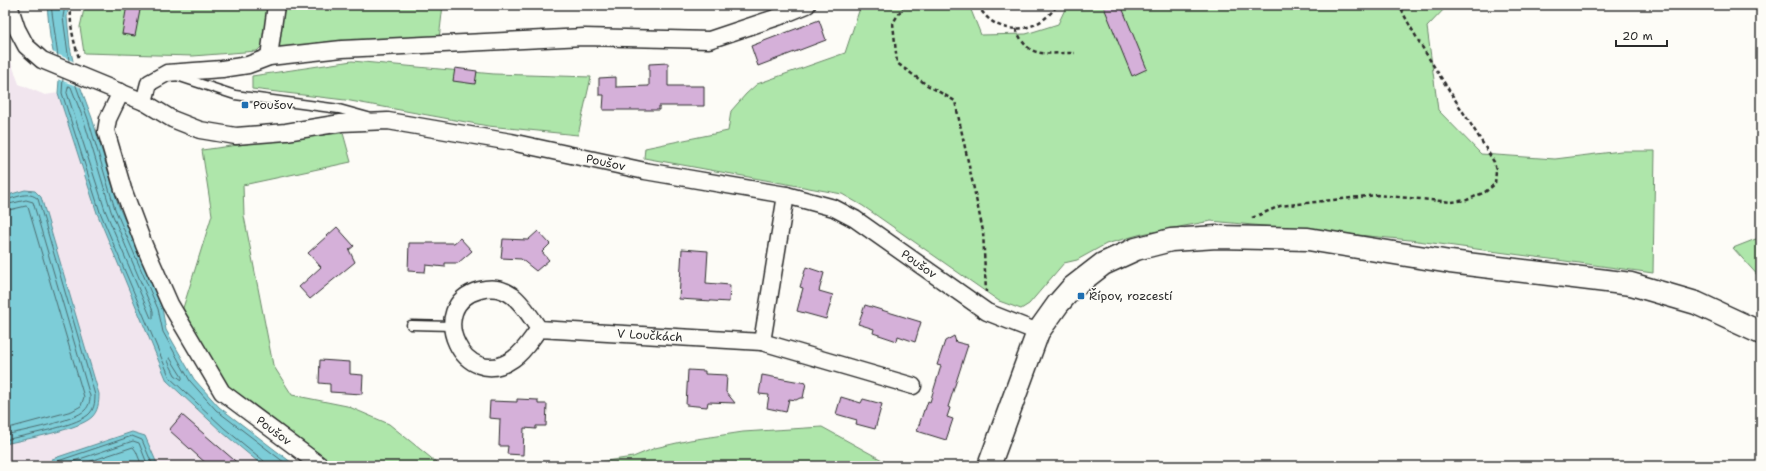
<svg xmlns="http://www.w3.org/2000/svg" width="1766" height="471" font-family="'Shantell Sans',sans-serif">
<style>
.built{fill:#f1e5ee}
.green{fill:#aee6aa;stroke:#6c886a}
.water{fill:#7dcdd8;stroke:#5c8c93}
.pier{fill:#fdfcf7}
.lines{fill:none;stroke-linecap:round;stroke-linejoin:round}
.shore{stroke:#4c6c70;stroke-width:1}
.building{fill:#d5b0d9;stroke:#2b2b2b}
.lane-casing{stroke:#2b2b2b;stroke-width:11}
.street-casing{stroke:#2b2b2b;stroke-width:19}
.secondary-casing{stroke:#2b2b2b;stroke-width:25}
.path{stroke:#2b2b2b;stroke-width:2.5;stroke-dasharray:4 3;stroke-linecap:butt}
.lane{stroke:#fdfcf7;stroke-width:8}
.street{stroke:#fdfcf7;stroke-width:16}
.secondary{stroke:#fdfcf7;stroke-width:22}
.poi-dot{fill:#1f6fb2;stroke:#fdfcf7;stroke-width:1.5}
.labels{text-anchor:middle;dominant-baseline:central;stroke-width:3;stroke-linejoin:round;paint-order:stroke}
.poi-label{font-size:12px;fill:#2b2b2b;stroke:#fdfcf7;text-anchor:start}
.street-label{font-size:12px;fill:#2b2b2b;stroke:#fdfcf7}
</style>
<rect width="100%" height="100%" fill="#fdfcf7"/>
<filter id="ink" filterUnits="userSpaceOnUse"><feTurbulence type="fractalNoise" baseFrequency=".025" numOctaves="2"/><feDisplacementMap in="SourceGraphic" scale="8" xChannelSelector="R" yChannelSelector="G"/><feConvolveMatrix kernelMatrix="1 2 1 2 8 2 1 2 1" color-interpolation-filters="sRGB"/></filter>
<g filter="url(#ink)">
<path class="built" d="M5 45 19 84 45 95 58 93 97 213 167 381 222 432 263 466H5Z"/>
<path class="green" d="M85 5H268L262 46 257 51 193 56 84 53 80 27Z
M283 5H443L439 39 282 49 277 44Z
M861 5H969L981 35 1026 34 1058 24 1067 5H1448L1427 27 1438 110 1481 154 1555 159 1621 151H1655L1653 273 1410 240 1211 221 1142 234 1106 244 1077 260 1064 263 1029 304 1021 309 999 301 863 206 842 194 644 158 645 148 728 131 731 111 746 94 757 84 845 53Z
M352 61 494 74 591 77 578 135 488 126 345 100 252 89V76Z
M343 133 351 162 243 185 244 216 273 365 292 395 347 406 389 424 441 466H330L226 387 183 308 212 215 202 150 289 138Z
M1761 237V279L1733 248Z
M822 427 893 466H572L633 457 655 448 690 440 743 432Z"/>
<path class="water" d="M47 5H69L67 17 70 47 76 75 92 118 119 207 162 308 166 330 194 379 219 407 296 466H263L222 432 167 381 97 213 58 93 59 80 50 37Z
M25 190 35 191 41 197 99 394C99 403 98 411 92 417 78 430 25 439 5 444V196Z
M132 432 145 436 158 466H47L52 459Z"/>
<path class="pier" d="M50 51 75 62 83 88 57 79Z"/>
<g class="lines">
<path class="shore" d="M51 5 58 57
M65 5 63 17 69 61
M63 78 62 93 100 212 170 378 224 428 264 461 265 466
M75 83 88 119 115 209 158 309 163 332 190 381 216 410 289 466
M69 86 71 87 84 121 111 211 153 311V319L151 318 105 210 67 93Z
M5 200C17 198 28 190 38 199L95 395C95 403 94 410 88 415 73 427 25 435 5 440
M5 205 26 200 33 202 90 396C90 401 89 406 85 410 75 421 22 431 5 435
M5 211 26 206 28 207 84 397 81 406 72 411 5 429
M170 358 182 377V380L175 375 168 361Z
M52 466 55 462 132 436 142 440 153 466
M59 466 133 441 139 443 148 466
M76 466 133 447 136 451 142 466"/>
</g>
<path class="building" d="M127 5H141L135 36 122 34Z
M1103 5H1121L1147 69 1132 76Z
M819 20 826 40 758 66 751 46Z
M668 63V86H704V106H659V110H603L604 95H599V78L616 77V87L649 86V64Z
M455 68 477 71 475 84 453 81Z
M337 227 354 246 349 250 355 262 310 299 299 287 321 267 308 253Z
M538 231 550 244 542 252 549 260 536 271 521 259 501 258 503 239 528 240Z
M460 238 472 251 458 263H445V267L426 265 425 272 408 271 409 243H454Z
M682 249 708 251 706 283 730 285 729 302 679 299Z
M806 267 824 273 819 291 833 295 826 319 797 311 803 288 800 287Z
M865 305 921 322 915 342 898 336 897 341 873 333 874 329 858 324Z
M954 336 956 342 968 345 948 407 950 408 947 417 953 419 946 440 917 431 924 410H925L928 401 930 402 941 366 937 365 945 341Z
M320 360 350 362V374L363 375 362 394 330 392V384L319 383Z
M688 370 705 371V374L727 375 726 392 735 403 708 402 707 407 686 405Z
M762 375 806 383 803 398H800L796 400 789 399 786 412 767 408 769 395 759 394Z
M841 397 861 403 863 399 882 404 875 429 856 424 857 420 836 414Z
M517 399 538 400V404H547L546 426H536V429L524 428 523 455 507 454 508 446H499L500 419 489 418 490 401 517 402Z
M182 415 241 466H209L169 430Z"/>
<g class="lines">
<defs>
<path id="lane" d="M177 76 235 95 339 109 368 117
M411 325 452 326"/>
<g id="street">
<path id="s1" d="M9 5 17 29 26 46 42 60 144 102 172 119 200 130 236 136 286 132 341 123 388 121 511 142 645 171 786 195 834 208 855 219 987 312 1038 332"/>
<path d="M269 57 276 5"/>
<path id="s2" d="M121 92 108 119 106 131 123 189 144 245 170 304 222 392 321 466"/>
<path d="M144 102 149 83 167 73 222 69 248 65 269 57 342 49 584 37 709 40 778 17 807 5"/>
<path id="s3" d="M539 329C531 339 524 352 513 359 464 394 423 305 480 290 511 282 524 307 539 329L762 342 913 386"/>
<path d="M762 342 786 195"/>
</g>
<path id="secondary" d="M989 466 1038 332 1058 304 1072 288 1103 264 1136 249 1171 240 1217 237 1308 239 1450 262 1631 284 1696 303 1761 333"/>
</defs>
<use href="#lane" class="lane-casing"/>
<use href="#street" class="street-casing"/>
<use href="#secondary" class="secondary-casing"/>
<path class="path" d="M72 5C68 21 74 42 79 58
M904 5 893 23 897 63 927 85 955 101 983 231 986 292
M978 5C995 38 1038 35 1057 5
M1016 29C1029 61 1045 52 1075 53
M1252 218 1280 206 1377 195 1452 202 1467 200 1485 192 1495 184 1496 171 1494 162C1463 109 1426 59 1399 5"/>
<use href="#lane" class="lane"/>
<use href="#street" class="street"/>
<use href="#secondary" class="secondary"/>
</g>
</g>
<g class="poi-dot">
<rect x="241" y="101" width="8" height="8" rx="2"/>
<rect x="1077" y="292" width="8" height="8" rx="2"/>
</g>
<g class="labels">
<g class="poi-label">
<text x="253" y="105">Poušov</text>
<text x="1089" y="296">Řípov, rozcestí</text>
</g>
<g class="street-label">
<text stroke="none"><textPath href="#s1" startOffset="650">Poušov</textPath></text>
<text stroke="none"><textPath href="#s1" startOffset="985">Poušov</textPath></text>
<text stroke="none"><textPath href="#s3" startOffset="363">V Loučkách</textPath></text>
<text stroke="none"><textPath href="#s2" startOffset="394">Poušov</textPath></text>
</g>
</g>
<rect width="1766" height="471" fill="none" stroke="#fdfcf7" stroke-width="20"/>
<rect x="10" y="10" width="1746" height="451" fill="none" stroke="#2b2b2b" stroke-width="1.5" filter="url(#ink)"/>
<path d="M1616 40v6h51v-6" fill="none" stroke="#2b2b2b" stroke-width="2"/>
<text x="1622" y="40" font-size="12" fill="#2b2b2b" stroke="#fdfcf7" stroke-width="3" paint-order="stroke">20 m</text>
</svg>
